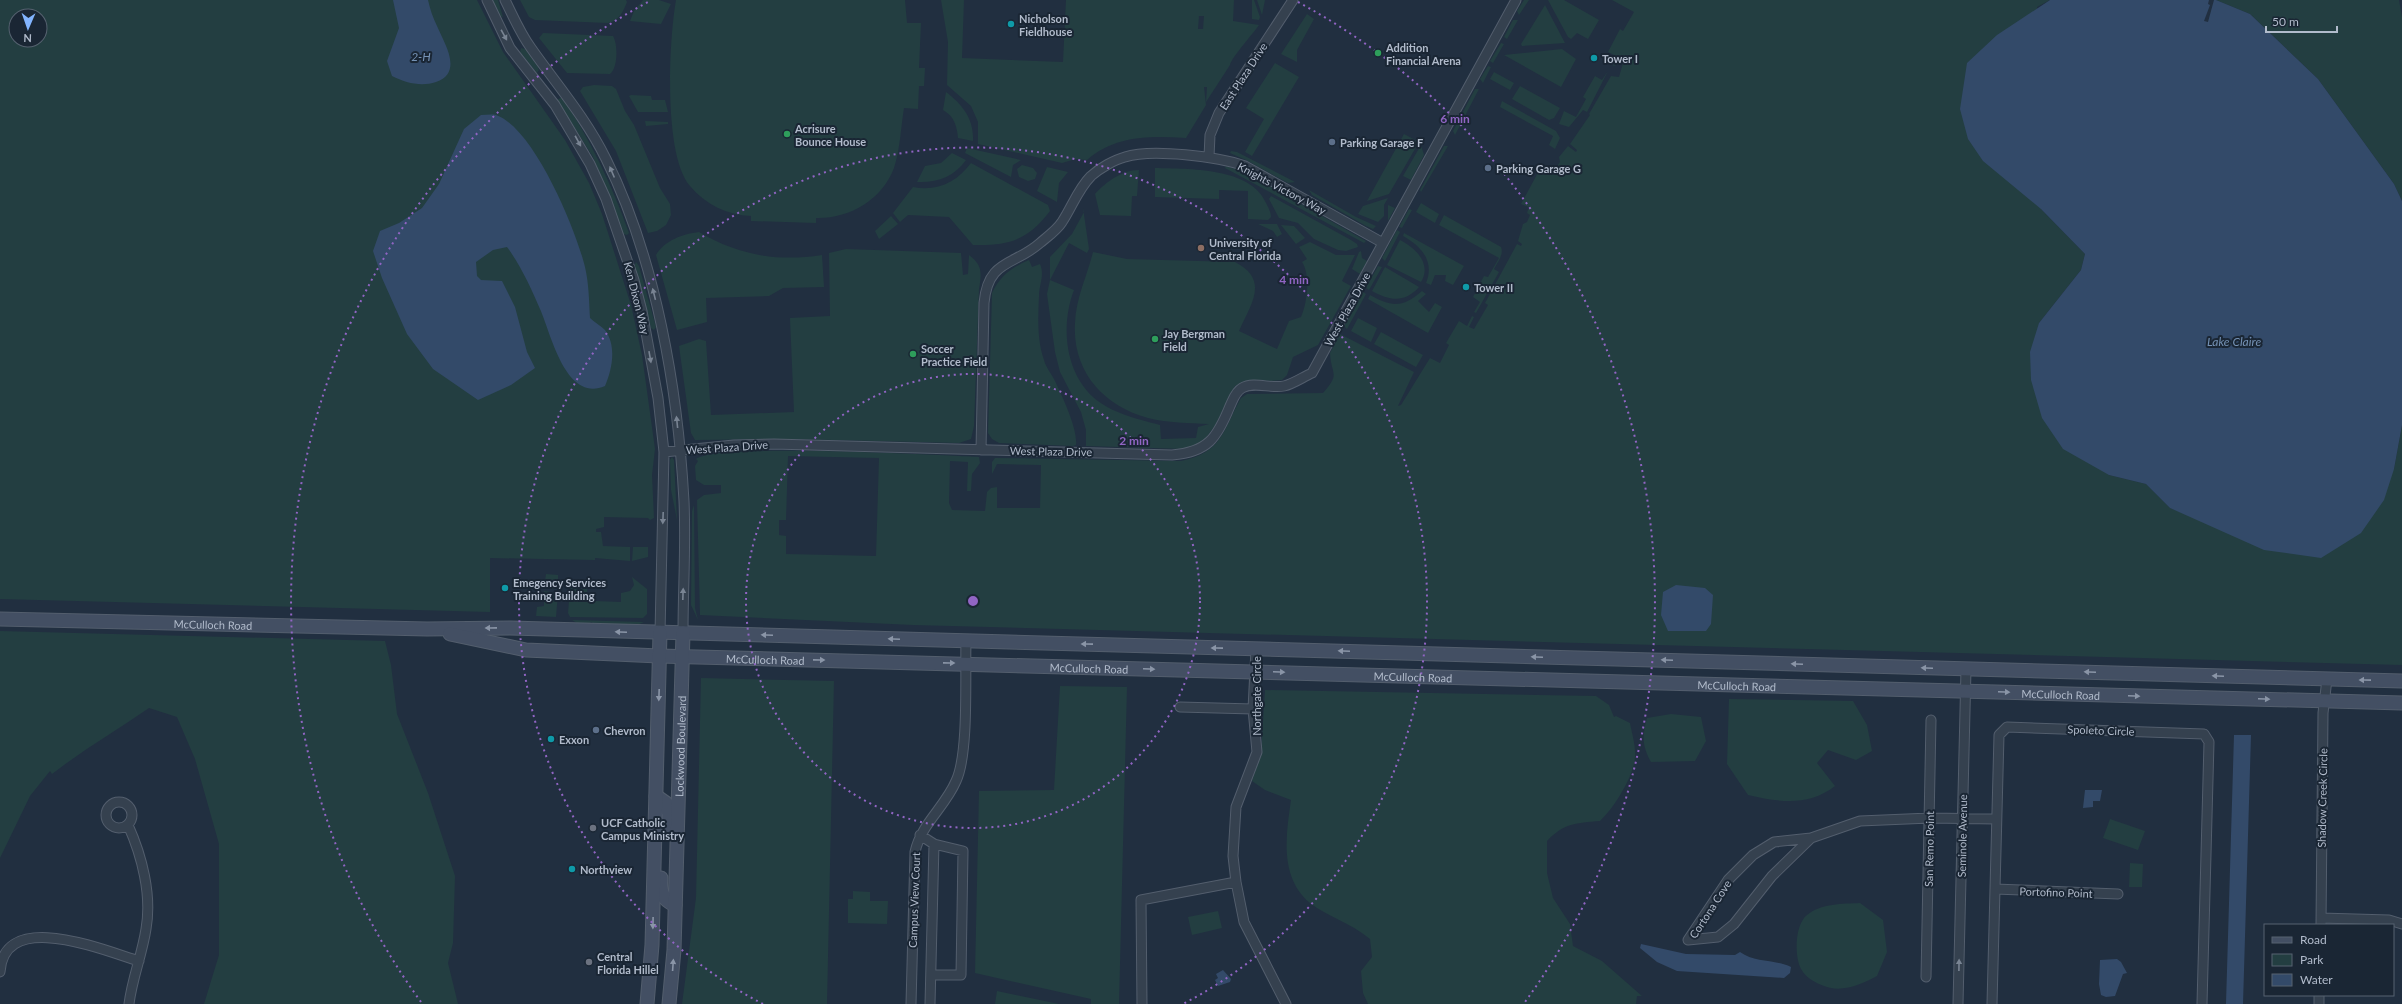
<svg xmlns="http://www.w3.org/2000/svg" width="2402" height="1004" font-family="Lato,sans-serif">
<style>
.green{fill:#233e41;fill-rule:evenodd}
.water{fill:#334a69}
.pier{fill:#212f40}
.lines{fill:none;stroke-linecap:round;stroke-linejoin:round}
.minor-casing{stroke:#535e6d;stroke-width:11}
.secondary-casing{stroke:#535e6d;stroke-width:15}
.minor{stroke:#35414f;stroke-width:9}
.secondary{stroke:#434f63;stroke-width:13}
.oneway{fill:#798493}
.oneway2{fill:#8a95a7}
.ring{fill:none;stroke:#9165c4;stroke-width:2;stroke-dasharray:2 4}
.culture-dot{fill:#0f9aa8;stroke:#1a2634;stroke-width:1.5}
.leisure-dot{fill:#2e9e5b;stroke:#1a2634;stroke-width:1.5}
.service-dot{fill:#5c6f8a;stroke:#1a2634;stroke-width:1.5}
.education-dot{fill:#8d6e63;stroke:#1a2634;stroke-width:1.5}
.worship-dot{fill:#6b7280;stroke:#1a2634;stroke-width:1.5}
.labels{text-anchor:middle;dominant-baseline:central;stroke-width:4;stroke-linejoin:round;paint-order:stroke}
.poi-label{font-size:11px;font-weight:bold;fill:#b1bbcb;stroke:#1a2634;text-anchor:start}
.street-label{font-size:11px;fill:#b1bbcb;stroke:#1a2634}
.water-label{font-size:12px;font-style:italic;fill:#7592b5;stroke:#1a2634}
.centre{fill:#9165c4;stroke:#1a2634;stroke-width:2}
.ring-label{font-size:12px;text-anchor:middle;font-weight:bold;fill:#9165c4;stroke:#1a2634;stroke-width:4;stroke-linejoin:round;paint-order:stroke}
</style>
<rect width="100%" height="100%" fill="#212f40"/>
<path class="green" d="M0 0H477L503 52 565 140 589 183 602 214 631 305 642 355 655 449 652 475 654 518 650 520 648 518 604 517V527L596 529V532H601L603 546 630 547V561L595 558V560L490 558V612L0 599ZM16 16H40V40H16Z
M493 0H498L503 17 499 16Z
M520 0H626L627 2C623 12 619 21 608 23L535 20 529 17Z
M643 0H659L671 4 661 24 630 21 634 11Z
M676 0H905L907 23H921L919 68H925L924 86H919L918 109 904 108C901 127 900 150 894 168 882 200 849 219 816 218V223L751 221V216C727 215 706 205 690 186 663 155 669 40 676 0Z
M941 0H964L962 58 1063 62 1066 0H1234L1233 21 1259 25C1253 34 1231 58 1230 65L1206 102 1207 87H1204L1206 105 1186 138C1150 136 1116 135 1087 160L1076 159 1062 163 978 144V122L971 106 947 85 948 42ZM1199 16H1204L1203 29H1198Z
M1252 0H1254L1260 17 1259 20 1252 19Z
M1257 0H1265L1262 15Z
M1524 0H1529L1519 15 1517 11Z
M1548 0H1564L1599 20 1588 39 1577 33 1571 39 1568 37Z
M1612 0H2050L2037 7 2041 209 2085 254 2081 270 2039 323 2109 475 2146 484 2170 508 2201 520 2394 469 2402 425V665L913 625 700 615 697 500 704 495 721 493V485H704L696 480 695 466 698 461 696 459C715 443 940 455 979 457L980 463 972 474 971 491H967L968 462 950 461 949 503 952 510 985 511 987 492 991 488 997 487V508H1040L1041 465 997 464 992 474V462L995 458 1181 461C1222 453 1223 430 1241 398L1247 394 1323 393C1341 373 1331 375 1330 353L1340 334 1414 372 1398 406 1401 405 1430 358 1440 363 1449 345 1446 343 1459 321 1467 326 1472 316 1474 317 1469 327 1474 329 1488 305 1485 303 1517 244 1521 246 1522 244 1518 241 1523 224 1527 222 1530 215 1527 213 1529 207 1521 204 1541 167 1549 172 1553 167 1555 169 1560 162 1559 157 1568 146 1576 152 1577 150 1570 144 1590 115 1589 114 1611 76 1619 77 1623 63 1613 66 1616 56 1608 52 1620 29 1623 31 1634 12ZM788 456 879 458 876 556 786 554V536L779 535V520H786Z
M2216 0H2399L2402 17V201L2394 184 2318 79 2250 14Z
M1545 5 1565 43 1522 46 1521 44Z
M1307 14 1314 19 1297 50V62L1281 54Z
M1513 20H1518L1507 39 1504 37Z
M543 33 613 36C618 44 618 68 610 74L567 73 539 38Z
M1501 43 1504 44 1493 63 1490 61Z
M521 48 525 49 538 67 539 70 537 73 520 52Z
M1562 49 1576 59 1561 87 1504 55Z
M1275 63 1299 77 1252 156 1245 152 1264 119 1246 108Z
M1488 66 1491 67 1483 83 1480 79Z
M1608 71 1587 112 1583 110 1569 127 1559 124 1564 111 1576 117 1586 99 1583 97 1595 76 1602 80Z
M1494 72 1514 83 1510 90 1490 79Z
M594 85 612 86 616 89 625 111 634 125 660 188 670 204 671 215 666 225 657 231 648 233 616 151 580 91 583 87Z
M1520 86 1560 108 1554 118 1549 120 1512 99Z
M1475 89H1479L1455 135 1453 131Z
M946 92C963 105 974 119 973 141L958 138C957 126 954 116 943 110Z
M631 95 651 96 652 100H665L668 112H638L629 96Z
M562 97C590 139 612 185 629 233L627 235 623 234 593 157 557 100Z
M1502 101 1556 131 1560 138 1555 149 1549 145 1553 136 1500 107Z
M645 121 668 122V124L646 126Z
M1404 134 1419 142 1389 194 1367 201Z
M1421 145 1424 155 1411 180 1403 176Z
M1444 146H1448L1421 192 1420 190Z
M967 148 1021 160 1013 165 1011 177 965 153Z
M1231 151 1237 152 1295 182 1288 183 1246 160 1230 153Z
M952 153 966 160C954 177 937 183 917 182L925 166 941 163Z
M971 163 1048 205 1050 211C1028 240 1009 246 973 245L949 217 908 215 900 222 893 213 913 187C937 192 957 182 971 163Z
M1022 165 1033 168 1037 173 1035 179 1028 181 1019 177 1017 169Z
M1226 166 1246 173 1366 241 1364 243 1225 168Z
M1047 167 1068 172 1059 183 1057 202 1037 191Z
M1155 168C1188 169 1251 167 1266 203 1268 207 1271 212 1271 217L1268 220 1248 219V191L1219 190V199L1155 197Z
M1139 170 1137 196H1132L1131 216 1100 215 1095 194C1106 182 1122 170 1139 170Z
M1309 190 1356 217 1376 226 1373 229 1366 226 1312 195Z
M1271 196 1351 240 1357 244 1358 247 1346 251 1338 250 1314 239 1298 223 1279 218 1269 199Z
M1388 198 1384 205V216L1378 222 1358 214 1363 206Z
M1421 203 1439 214 1435 223 1416 212Z
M1388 205 1395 208 1388 221Z
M1083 208 1089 249 1087 253 1069 243 1050 280 1074 290C1061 324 1064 370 1093 397 1111 413 1137 419 1160 425L1161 439 1196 438 1198 427 1209 424C1189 423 1168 423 1148 418 1103 406 1072 371 1075 323 1076 298 1087 276 1093 252L1127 259 1235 262C1270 280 1251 304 1239 331L1277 349 1289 321 1301 317C1307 303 1311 276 1302 262L1307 259 1299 247 1310 242 1336 255H1355L1342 281 1351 286 1318 345 1293 357 1287 375 1282 380 1271 381 1250 380 1235 386 1215 426 1202 443 1185 449 1086 446V430L1081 412 1060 372 1055 352 1047 294 1050 280V257L1072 234 1084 212Z
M1409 209 1412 210 1402 228 1399 227Z
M1444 215 1501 247C1504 254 1498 262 1494 269L1499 272 1476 313 1474 312 1480 302 1473 297 1484 276 1488 277 1499 258 1439 225Z
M891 216 898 224 879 239 875 231Z
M1258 224H1277L1282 234 1277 237 1273 231Z
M1281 225 1294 226 1305 238 1296 244Z
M1397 230 1400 232 1385 261 1382 258Z
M699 232C738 255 777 262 822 255L824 287 783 288 769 296 706 298 707 322 677 330 656 255C665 240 683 234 699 232Z
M1404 233 1464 266 1453 285 1445 281 1446 275H1435L1431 285 1426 283C1435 261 1421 246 1403 236Z
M1400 240C1416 248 1432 264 1421 282L1387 265Z
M846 249 961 253 963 275 968 274 969 255C982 265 982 272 979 289L974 426 971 439 959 443 790 439 695 440 691 433 679 346 699 339 706 341 711 415 794 412 790 318 830 316 829 253Z
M1361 251 1362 258 1367 261 1360 274 1352 269 1359 252Z
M1029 260 1032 267 1040 264C1045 276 1039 284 1039 296 1038 317 1037 340 1044 360 1046 368 1052 374 1055 381 1062 396 1078 429 1076 445L1073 446 999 443 992 439 988 433 992 293C1000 276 1012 267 1029 260Z
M636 262 639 266 656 327 654 330 651 328 634 267Z
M1378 266 1382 267 1369 290 1366 288Z
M1385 267 1419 287C1405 303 1390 301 1372 291Z
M1422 291 1426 294 1418 301 1429 312 1435 303 1442 307 1428 333 1368 299 1370 295C1391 307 1403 308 1422 291Z
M1363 292 1366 294 1347 329 1344 326Z
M1358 318 1377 328 1371 342 1351 331Z
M1381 332 1423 355 1416 367 1374 344Z
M672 457 674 460 677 520 671 490 670 460Z
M694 505 695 608 698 620 691 605 692 511Z
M633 547H648V557L632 561Z
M546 574 558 575V589H544Z
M632 577 647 589V614L643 618 570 617 568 613 570 588 587 589V594H594V601L621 602V593L630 591 634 585Z
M544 591 558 593 556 617 536 616 537 607 544 606Z
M572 620 644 622 635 626 594 624 591 622 590 624 577 623Z
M0 631 385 641 391 665 397 714 428 793 455 876 453 943 448 963 458 1004H204L219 955V844L195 759 177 717 149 708C117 730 83 750 52 774L50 771 30 796 0 858Z
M701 678 834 681 827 1004H682L696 898Z
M1060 686 1127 687 1119 1004H1091V999L975 973 979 791 1054 790Z
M1265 690 1596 696 1609 705 1614 717 1616 716 1630 723C1632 734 1636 746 1635 757 1634 776 1614 808 1600 821 1576 823 1564 823 1547 841V873L1553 898 1570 924 1573 946 1602 961 1642 996H1637L1636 1004H1368L1363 993 1361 971 1372 957 1370 939C1351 923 1328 917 1310 903 1279 877 1286 835 1291 800L1265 790 1252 781 1261 754Z
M1729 699 1853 701 1867 725 1872 751 1856 760 1828 750 1817 763 1835 786C1808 807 1779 802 1748 795L1727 764Z
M1671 714 1701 717 1706 741 1695 761 1651 762C1642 746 1642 736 1647 718Z
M2110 819 2145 831 2138 850 2103 838Z
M2130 863 2143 864 2142 887H2129Z
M853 891 870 892V901H888L887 924 848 923V899H853Z
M1860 903 1883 920 1887 952 1877 976C1864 983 1847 991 1831 988 1821 986 1806 979 1801 969 1794 956 1795 924 1807 915 1822 903 1842 904 1860 903Z
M1218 911 1222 928 1192 935 1188 917Z
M997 991 1059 1004H995Z"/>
<path class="water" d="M393 0H428C430 9 433 18 437 26 444 43 464 72 436 82 421 87 406 83 392 76L387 61 399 28Z
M2050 0H2216L2250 14 2318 79 2394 184 2402 201V425L2394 469 2384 500 2361 533 2321 558 2264 550 2170 508 2146 484 2109 475 2063 449 2042 418 2031 380 2030 352 2039 323 2081 270 2085 254 2041 209 1983 161 1968 139 1960 109 1967 63 1997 35Z
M481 115C486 115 492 114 496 115 534 128 576 230 585 267 589 284 589 301 590 318 594 322 601 326 605 330 617 346 612 370 605 386 565 403 551 333 540 309 531 288 521 266 507 247L493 250 476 262 477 276 481 280 502 281 515 307 527 352 535 368 511 385 478 400 433 369 407 334 382 278 373 251 380 231 399 223 422 208 439 184 464 129Z
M1676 585 1705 588 1713 595 1711 624 1706 631H1668L1661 615 1663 592Z
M2234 735H2251L2243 1004H2226Z
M2085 790H2102L2100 801H2093V807L2083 808Z
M1641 944 1686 954 1735 955 1740 952C1755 963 1775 959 1791 967L1790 973 1784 978 1677 971 1657 962 1640 948Z
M2117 959 2121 962 2127 973 2123 974 2115 996 2106 997 2101 995 2099 984 2100 960Z
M1223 970 1231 979 1230 982 1218 986 1215 980 1218 978 1216 974Z"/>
<path class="pier" d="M2209 0H2214L2208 22 2204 21 2210 5 2208 4Z"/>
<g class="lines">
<defs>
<path id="minor" d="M487 0 510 48 555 105 590 164 606 199 634 280 642 311 658 398 664 452 660 633
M505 0C513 16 520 33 531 48 557 85 586 118 606 159 656 259 678 390 684 501 686 545 683 589 683 633
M1209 157 1210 135 1219 113 1293 0
M981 450 984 303C988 259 1014 266 1040 243 1047 237 1057 230 1062 222 1072 207 1078 189 1091 176 1100 168 1114 160 1125 157 1152 148 1219 157 1245 166L1383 243
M664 452 734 445 774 444 1172 455C1208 452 1217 438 1230 406 1233 400 1235 392 1242 388 1254 381 1271 389 1284 386 1293 384 1303 377 1312 373L1516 0
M1180 707 1253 709
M106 815a13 13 0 1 1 26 0a13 13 0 1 1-26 0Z
M128 825C142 856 152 895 146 929 142 955 132 979 129 1004
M920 835 934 844 930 1004
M1811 838 1772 876 1734 924 1718 937 1688 940 1728 880 1753 855 1774 842 1811 838 1860 821 1930 818 1996 819
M1236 882 1233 856 1236 807 1257 752 1253 709 1256 649
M1995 889 2118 894
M2321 918 2389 920 2402 924
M2321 925 2323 713 2327 679
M0 972C4 908 105 951 139 961
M931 975H961L963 851 934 844
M1926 977 1931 720
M911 1004 915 852C921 824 945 807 956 781 969 754 965 674 966 641
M1142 1004 1141 900 1236 882 1244 922 1286 1004
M1958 1004 1966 669
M1992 1004 1999 735 2007 727 2204 734 2209 742 2202 1004
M2319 1004V995"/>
<g id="secondary">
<path id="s1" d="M0 619 427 629 510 628 2402 681"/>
<path id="s2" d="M450 634 526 650 659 656 2402 703"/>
<path d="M656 796 666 803 669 814V830"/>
<path d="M661 878C660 891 662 900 675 905"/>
<path d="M647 1004 652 945 660 633"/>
<path id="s3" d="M669 1004 674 950 683 633"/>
</g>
</defs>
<use href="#minor" class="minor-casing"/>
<use href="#secondary" class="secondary-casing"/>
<use href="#minor" class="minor"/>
<use href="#secondary" class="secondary"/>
</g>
<defs><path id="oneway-solid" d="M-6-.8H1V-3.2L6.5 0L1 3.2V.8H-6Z"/></defs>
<g class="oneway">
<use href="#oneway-solid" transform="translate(504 35) rotate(61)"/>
<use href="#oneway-solid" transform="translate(578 141) rotate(61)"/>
<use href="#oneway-solid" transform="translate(612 172) rotate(-113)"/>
<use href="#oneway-solid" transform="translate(654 294) rotate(-104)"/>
<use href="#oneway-solid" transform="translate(650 357) rotate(80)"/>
<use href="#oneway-solid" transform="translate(677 422) rotate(-96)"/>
<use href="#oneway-solid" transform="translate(663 518) rotate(92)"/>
<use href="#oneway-solid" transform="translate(683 594) rotate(-88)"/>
<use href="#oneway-solid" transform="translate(1959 965) rotate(-89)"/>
</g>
<g class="oneway2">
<use href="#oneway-solid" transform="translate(491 628) rotate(179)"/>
<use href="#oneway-solid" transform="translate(621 632) rotate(-178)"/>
<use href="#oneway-solid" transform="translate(767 635) rotate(-178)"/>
<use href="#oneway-solid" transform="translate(894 639) rotate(-178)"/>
<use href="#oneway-solid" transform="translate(1087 644) rotate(-179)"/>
<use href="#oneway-solid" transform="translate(1217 648) rotate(-179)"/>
<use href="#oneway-solid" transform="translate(1344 651) rotate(-178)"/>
<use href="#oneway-solid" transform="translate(1537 657) rotate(-178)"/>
<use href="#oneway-solid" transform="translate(819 660) rotate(1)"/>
<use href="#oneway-solid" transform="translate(1667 660) rotate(-178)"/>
<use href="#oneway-solid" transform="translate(949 663) rotate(1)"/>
<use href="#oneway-solid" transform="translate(1797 664) rotate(-178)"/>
<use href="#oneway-solid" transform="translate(1927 668) rotate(-178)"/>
<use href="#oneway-solid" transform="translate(1149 669) rotate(2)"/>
<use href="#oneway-solid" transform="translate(1279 672) rotate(2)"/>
<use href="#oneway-solid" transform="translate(2090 672) rotate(-178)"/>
<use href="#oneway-solid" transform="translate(2218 676) rotate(-178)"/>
<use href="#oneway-solid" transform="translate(2365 680) rotate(-179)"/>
<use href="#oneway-solid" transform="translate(2004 692) rotate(2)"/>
<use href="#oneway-solid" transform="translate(659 695) rotate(92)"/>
<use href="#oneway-solid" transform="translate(2134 696) rotate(2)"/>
<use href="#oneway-solid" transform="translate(2264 699) rotate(2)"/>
<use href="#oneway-solid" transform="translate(653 923) rotate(91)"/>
<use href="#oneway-solid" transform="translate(673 965) rotate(-86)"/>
</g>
<g class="ring">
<circle cx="973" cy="601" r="227"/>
<path d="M763 1004A454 454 0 1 1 1183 1004"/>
<path d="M421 1002A682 682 0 0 1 648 2M1298 2A682 682 0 0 1 1525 1002"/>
</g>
<g class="culture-dot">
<circle cx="1011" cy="24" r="4"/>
<circle cx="1594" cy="58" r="4"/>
<circle cx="1466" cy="287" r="4"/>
<circle cx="505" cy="588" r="4"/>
<circle cx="551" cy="739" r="4"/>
<circle cx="572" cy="869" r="4"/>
</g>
<g class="leisure-dot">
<circle cx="1378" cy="53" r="4"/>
<circle cx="787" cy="134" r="4"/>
<circle cx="1155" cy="339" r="4"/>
<circle cx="913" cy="354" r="4"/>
</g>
<g class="service-dot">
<circle cx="1332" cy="142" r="4"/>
<circle cx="1488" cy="168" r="4"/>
<circle cx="596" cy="730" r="4"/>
</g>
<circle class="education-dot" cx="1201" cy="248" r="4"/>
<g class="worship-dot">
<circle cx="593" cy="828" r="4"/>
<circle cx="589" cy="962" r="4"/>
</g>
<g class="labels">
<g class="poi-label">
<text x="1019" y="18">Nicholson<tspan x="1019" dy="13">Fieldhouse</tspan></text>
<text x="1386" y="47">Addition<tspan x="1386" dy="13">Financial Arena</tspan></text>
<text x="1602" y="58">Tower I</text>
<text x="795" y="128">Acrisure<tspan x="795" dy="13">Bounce House</tspan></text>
<text x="1340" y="142">Parking Garage F</text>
<text x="1496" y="168">Parking Garage G</text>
<text x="1209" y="242">University of<tspan x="1209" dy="13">Central Florida</tspan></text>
<text x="1474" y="287">Tower II</text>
<text x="1163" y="333">Jay Bergman<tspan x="1163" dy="13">Field</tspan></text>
<text x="921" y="348">Soccer<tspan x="921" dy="13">Practice Field</tspan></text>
<text x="513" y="582">Emegency Services<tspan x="513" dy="13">Training Building</tspan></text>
<text x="604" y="730">Chevron</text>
<text x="559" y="739">Exxon</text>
<text x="601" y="822">UCF Catholic<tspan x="601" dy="13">Campus Ministry</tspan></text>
<text x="580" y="869">Northview</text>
<text x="597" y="956">Central<tspan x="597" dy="13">Florida Hillel</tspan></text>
</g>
<g class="street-label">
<text transform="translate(1243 76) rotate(-57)">East Plaza Drive</text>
<text transform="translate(1282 188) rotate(28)">Knights Victory Way</text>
<text transform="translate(637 298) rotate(76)">Ken Dixon Way</text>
<text transform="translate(1347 309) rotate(-61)">West Plaza Drive</text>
<text transform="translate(727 447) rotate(-4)">West Plaza Drive</text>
<text transform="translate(1051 451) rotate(1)">West Plaza Drive</text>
<text stroke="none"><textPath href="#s1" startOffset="213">McCulloch Road</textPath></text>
<text stroke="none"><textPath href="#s2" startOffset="317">McCulloch Road</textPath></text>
<text stroke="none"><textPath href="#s2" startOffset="641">McCulloch Road</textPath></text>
<text stroke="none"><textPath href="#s2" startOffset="965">McCulloch Road</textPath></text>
<text stroke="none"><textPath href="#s2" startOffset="1289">McCulloch Road</textPath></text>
<text stroke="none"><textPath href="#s2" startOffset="1613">McCulloch Road</textPath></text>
<text transform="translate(1256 696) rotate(-90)">Northgate Circle</text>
<text transform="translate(2101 730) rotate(2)">Spoleto Circle</text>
<text stroke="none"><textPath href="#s3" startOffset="258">Lockwood Boulevard</textPath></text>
<text transform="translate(2322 798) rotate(-89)">Shadow Creek Circle</text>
<text transform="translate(1962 836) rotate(-89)">Seminole Avenue</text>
<text transform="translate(1929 849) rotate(-89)">San Remo Point</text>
<text transform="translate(2056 892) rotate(2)">Portofino Point</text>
<text transform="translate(914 900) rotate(-88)">Campus View Court</text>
<text transform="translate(1710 909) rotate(-57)">Cortona Cove</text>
</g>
<g class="water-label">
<text x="421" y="56">2-H</text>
<text x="2234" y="341">Lake Claire</text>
</g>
</g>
<circle cx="973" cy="601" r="6" class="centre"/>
<g class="ring-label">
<text x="1455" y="123">6 min</text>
<text x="1294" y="284">4 min</text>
<text x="1134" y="445">2 min</text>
</g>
<rect x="2264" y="924" width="130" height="72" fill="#1a2634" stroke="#566270"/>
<rect x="2272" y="937" width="20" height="6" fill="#434f63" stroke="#566270"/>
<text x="2300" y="944" font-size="12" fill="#b1bbcb">Road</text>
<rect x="2272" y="954" width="20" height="12" fill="#233e41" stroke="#566270"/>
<text x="2300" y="964" font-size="12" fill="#b1bbcb">Park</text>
<rect x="2272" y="974" width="20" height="12" fill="#334a69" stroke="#566270"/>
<text x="2300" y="984" font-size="12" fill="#b1bbcb">Water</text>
<g transform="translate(28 28) rotate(182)"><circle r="19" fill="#1a2634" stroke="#566270"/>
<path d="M0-3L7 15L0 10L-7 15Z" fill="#82b4ff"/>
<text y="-6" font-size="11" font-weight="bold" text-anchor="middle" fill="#b1bbcb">N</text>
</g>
<path d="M2266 26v6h71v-6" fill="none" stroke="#b1bbcb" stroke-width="2"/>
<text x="2272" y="26" font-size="12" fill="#b1bbcb" stroke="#1a2634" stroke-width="3" paint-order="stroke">50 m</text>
</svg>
